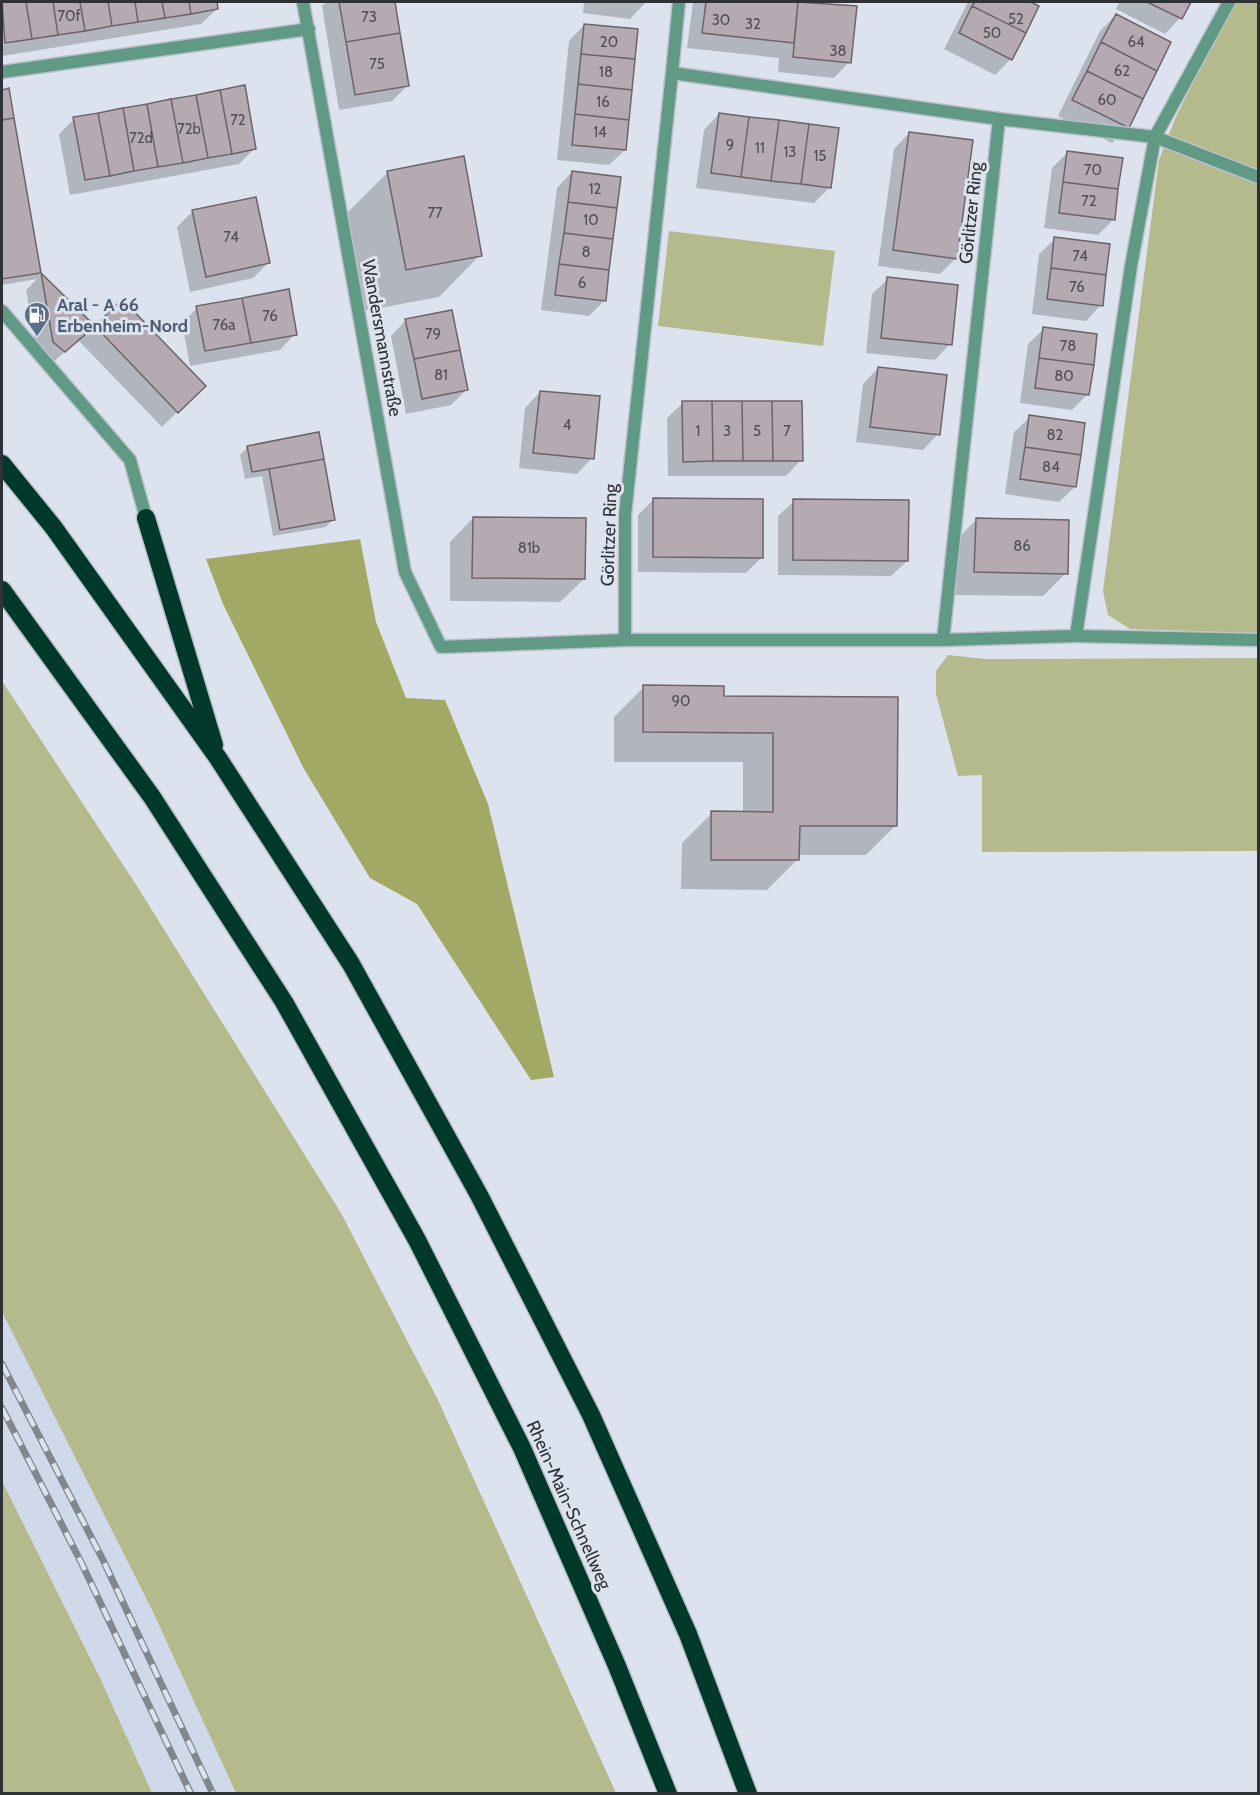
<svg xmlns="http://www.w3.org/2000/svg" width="1260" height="1795" font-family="Cabin,sans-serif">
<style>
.built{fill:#cfd9ea}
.green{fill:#b4ba8c}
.forest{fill:#a1a964}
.shadow{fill:#0003}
.building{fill:#b5aab2;stroke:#6d636a;stroke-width:1.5}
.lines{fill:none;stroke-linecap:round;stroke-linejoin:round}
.service-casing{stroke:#babfc9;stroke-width:15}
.minor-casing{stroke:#babfc9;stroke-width:15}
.motorway-casing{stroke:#babfc9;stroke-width:21}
.service{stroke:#609a85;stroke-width:12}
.minor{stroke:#609a85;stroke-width:12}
.motorway{stroke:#00382a;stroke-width:18}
.rail-casing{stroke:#82878e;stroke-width:7}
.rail{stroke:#dde3ee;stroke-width:4.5;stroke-dasharray:14;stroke-linecap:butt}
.labels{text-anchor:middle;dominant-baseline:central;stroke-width:6;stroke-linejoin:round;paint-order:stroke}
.number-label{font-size:15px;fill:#504f54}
.street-label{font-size:18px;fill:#2e3135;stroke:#dde3ee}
.service-label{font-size:18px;font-weight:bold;fill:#4e5e75;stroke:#dde3ee;text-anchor:start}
</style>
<rect width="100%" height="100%" fill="#dde3ee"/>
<path class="built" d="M2 1312 153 1612 236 1793H152L101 1680 2 1481Z"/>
<path class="green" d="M1233 2H1258V633L1130 629 1108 615 1103 591 1159 160 1175 119Z
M669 231 835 251 823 346 658 326Z
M948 655 985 659 1258 658V851L982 852V775L958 776 936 694V671Z
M2 681 135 883 341 1213 438 1400 616 1793H236L153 1612 2 1312Z
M2 1481 101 1680 152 1793H3Z"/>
<path class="forest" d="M360 539 376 622 406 698 445 700 488 804 554 1077 531 1080 417 904 370 878 304 769 223 604 206 559Z"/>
<path class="shadow" d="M2 2H215L217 9 201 24 2 56Z
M327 2H393L407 86 392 101 339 110 322 6Z
M584 2H646L630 19 583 13Z
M693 2H802L855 7 849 62 834 78 778 72 779 58 687 48Z
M968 2H1028L1037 6 1011 59 995 75 944 49Z
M1119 2H1189L1180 18 1165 34 1116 9Z
M1116 15 1128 127 1112 143 1058 116 1100 31Z
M584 25 625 150 609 165 557 160 569 41Z
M7 90 39 274 94 328 122 301 203 386 162 427 78 340 49 366 38 357 26 290 37 279 2 285V91Z
M719 114 830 187 814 203 696 188 704 130Z
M74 119 255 148 239 164 70 195 59 134Z
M909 133 956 258 940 274 878 266 894 149Z
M1068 152 1114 219 1098 235 1044 228 1052 168Z
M388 172 480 255 439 297 364 311 346 214Z
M572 172 604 301 589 316 541 310 557 188Z
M255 199 268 263 253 278 190 292 177 227 192 212Z
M1055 239 1101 305 1086 321 1032 314 1039 254Z
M888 279 950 344 935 360 866 353 872 294Z
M197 308 295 334 280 350 190 366 182 323Z
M406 320 466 390 451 405 406 414 391 336Z
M1044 329 1088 394 1072 410 1020 403 1028 344Z
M878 368 938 434 923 450 856 442 863 384Z
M540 392 592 458 577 474 519 468 525 408Z
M683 403 801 460 786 476H668L667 418Z
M1030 417 1075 487 1059 502 1005 494 1014 432Z
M317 434 333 519 326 527 273 536 262 476 245 479 240 455 248 447Z
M654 499 762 557 746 573 638 572V515Z
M794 501 907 561 891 576 778 575V516Z
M473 518 584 579 560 602 450 601V542Z
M976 520 1066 573 1043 596 952 595 953 543Z
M644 687 722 698 896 699V825L866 855H798V859L767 890 681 889 682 843 712 813H743V762H614V717Z"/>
<path class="building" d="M2 2H26L32 39 5 43Z
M26 2H53L58 35 32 39Z
M53 2H80L85 31 58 35Z
M80 2H108L112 26 85 31Z
M108 2H135L138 22 112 26Z
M135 2H162L165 18 138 22Z
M162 2H189L191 14 165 18Z
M189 2H217L218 9 191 14Z
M339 2H395L400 33 346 42Z
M706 2H798L794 43 702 33Z
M798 2 857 6 851 63 793 57Z
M975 2H1031L1039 6 1026 33 972 6Z
M1147 2H1191L1182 19Z
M972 6 1026 33 1012 60 959 33Z
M1116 14 1171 42 1157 71 1101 42Z
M584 24 638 29 635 59 581 54Z
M400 33 409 86 355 95 346 42Z
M1101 42 1157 71 1143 99 1087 71Z
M581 54 635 59 632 90 578 84Z
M1087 71 1143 99 1129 128 1072 100Z
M578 84 632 90 629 120 575 114Z
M245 85 256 149 232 154 220 90Z
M9 88 14 118 2 120V90Z
M220 90 232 154 208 158 196 95Z
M196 95 208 158 183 163 171 99Z
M171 99 183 163 158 167 147 104Z
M147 104 158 167 134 171 123 108Z
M123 108 134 171 110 176 98 113Z
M98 113 110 176 85 180 73 117Z
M719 113 749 117 741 177 711 173Z
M575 114 629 120 626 150 572 145Z
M749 117 779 120 771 181 741 177Z
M14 118 41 273 2 279V120Z
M779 120 809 124 801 184 771 181Z
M809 124 839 128 831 188 801 184Z
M909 132 973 140 957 259 893 250Z
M1067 151 1123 158 1118 189 1063 182Z
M464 156 482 256 406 270 387 171Z
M572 171 621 177 617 208 568 202Z
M1063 182 1118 189 1115 220 1059 213Z
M256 197 270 263 206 277 192 210Z
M568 202 617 208 613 239 564 233Z
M564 233 613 239 609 270 559 264Z
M1054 237 1110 244 1106 275 1051 268Z
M559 264 609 270 606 301 555 295Z
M1051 268 1106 275 1103 306 1047 299Z
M41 273 95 326 65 352 53 342Z
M887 277 958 285 952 345 881 338Z
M289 289 297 335 251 343 242 298Z
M242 298 251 343 205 351 196 306Z
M122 299 206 386 178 413 95 326Z
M452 310 460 350 414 359 405 319Z
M1043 327 1097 334 1094 365 1039 358Z
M460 350 468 390 422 399 414 359Z
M1039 358 1094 365 1089 395 1035 388Z
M878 367 947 375 940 435 870 427Z
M540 391 600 396 594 459 533 453Z
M682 401H712L713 461 683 462Z
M712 401H742L743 461H713Z
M742 401H772L773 461H743Z
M772 401H802L803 461H773Z
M1029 415 1085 423 1081 455 1025 447Z
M319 432 324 459 252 472 247 446Z
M1025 447 1081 455 1076 487 1020 479Z
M324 459 335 520 280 530 269 469Z
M653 498 763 499V558L653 557Z
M793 499 909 500 908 561 793 560Z
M473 517 586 518 585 579 472 578Z
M976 518 1069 520 1068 574 974 572Z
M643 685 724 686V696L898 697 897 826H800L799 860H711V811L773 812V733L643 732Z"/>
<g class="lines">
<defs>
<path id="service" d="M1229 2 1155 137 1131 266 1076 636 1258 640
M999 119 1155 137 1258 177
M2 311 130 460 146 518"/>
<path id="minor" d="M303 2 405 572 441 647 625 640H943L1076 636
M2 72 309 29
M672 73 679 2
M625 640V515L672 73 999 119 943 640"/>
<path id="motorway" d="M2 464 54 528 218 758 351 964 479 1195 591 1415 688 1634 748 1794
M146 518 214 745
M2 590 152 797 284 1002 417 1240 522 1448 617 1666 668 1794"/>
</defs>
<use href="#service" class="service-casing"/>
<use href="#minor" class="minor-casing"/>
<use href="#motorway" class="motorway-casing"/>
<use href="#service" class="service"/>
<use href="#minor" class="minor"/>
<use href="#motorway" class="motorway"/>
<defs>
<path id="rail" d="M2 1364 103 1560 213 1794
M2 1408 81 1562 191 1794"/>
</defs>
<use href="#rail" class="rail-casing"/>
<use href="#rail" class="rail"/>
</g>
<defs>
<symbol id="fuel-pin" viewBox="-11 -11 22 30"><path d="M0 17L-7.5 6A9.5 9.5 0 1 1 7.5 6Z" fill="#5c6f8a" stroke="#dde3ee"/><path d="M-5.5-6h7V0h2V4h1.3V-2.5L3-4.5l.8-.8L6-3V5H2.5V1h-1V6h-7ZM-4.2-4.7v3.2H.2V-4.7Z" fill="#fff"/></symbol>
</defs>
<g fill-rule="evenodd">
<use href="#fuel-pin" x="22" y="300" width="30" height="40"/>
</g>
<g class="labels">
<g class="number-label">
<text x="69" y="16">70f</text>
<text x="369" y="17">73</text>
<text x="1016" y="19">52</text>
<text x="721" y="20">30</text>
<text x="753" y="24">32</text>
<text x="992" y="33">50</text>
<text x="609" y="42">20</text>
<text x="1136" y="42">64</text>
<text x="838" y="51">38</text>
<text x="377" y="64">75</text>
<text x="1122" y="71">62</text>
<text x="606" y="72">18</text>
<text x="1107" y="100">60</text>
<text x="603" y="102">16</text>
<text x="238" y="120">72</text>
<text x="189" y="129">72b</text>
<text x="600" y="132">14</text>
<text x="141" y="138">72d</text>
<text x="730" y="145">9</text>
<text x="760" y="148">11</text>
<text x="790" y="152">13</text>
<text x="820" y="156">15</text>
<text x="1093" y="170">70</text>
<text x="595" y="189">12</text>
<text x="1089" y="201">72</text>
<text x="435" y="213">77</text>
<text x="591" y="220">10</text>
<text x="231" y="237">74</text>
<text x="586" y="252">8</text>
<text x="1080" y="256">74</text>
<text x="582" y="283">6</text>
<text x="1077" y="287">76</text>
<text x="270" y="316">76</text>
<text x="224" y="325">76a</text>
<text x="433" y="334">79</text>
<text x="1068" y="346">78</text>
<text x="441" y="375">81</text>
<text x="1064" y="376">80</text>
<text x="567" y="425">4</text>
<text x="698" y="431">1</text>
<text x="727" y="431">3</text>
<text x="757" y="431">5</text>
<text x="787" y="431">7</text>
<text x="1055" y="435">82</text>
<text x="1051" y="467">84</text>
<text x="1022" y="546">86</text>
<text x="529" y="548">81b</text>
<text x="681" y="701">90</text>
</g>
<g class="street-label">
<text transform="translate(971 213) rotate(-84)">Görlitzer Ring</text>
<text transform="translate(382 338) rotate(80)">Wandersmannstraße</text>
<text transform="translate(609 535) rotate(-88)">Görlitzer Ring</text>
<text transform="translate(569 1505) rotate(66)">Rhein-Main-Schnellweg</text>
</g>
<g class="service-label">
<text x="57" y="305">Aral - A 66<tspan x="57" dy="21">Erbenheim-Nord</tspan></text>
</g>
</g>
<rect width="1260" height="1795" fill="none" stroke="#2e3135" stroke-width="6"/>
</svg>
